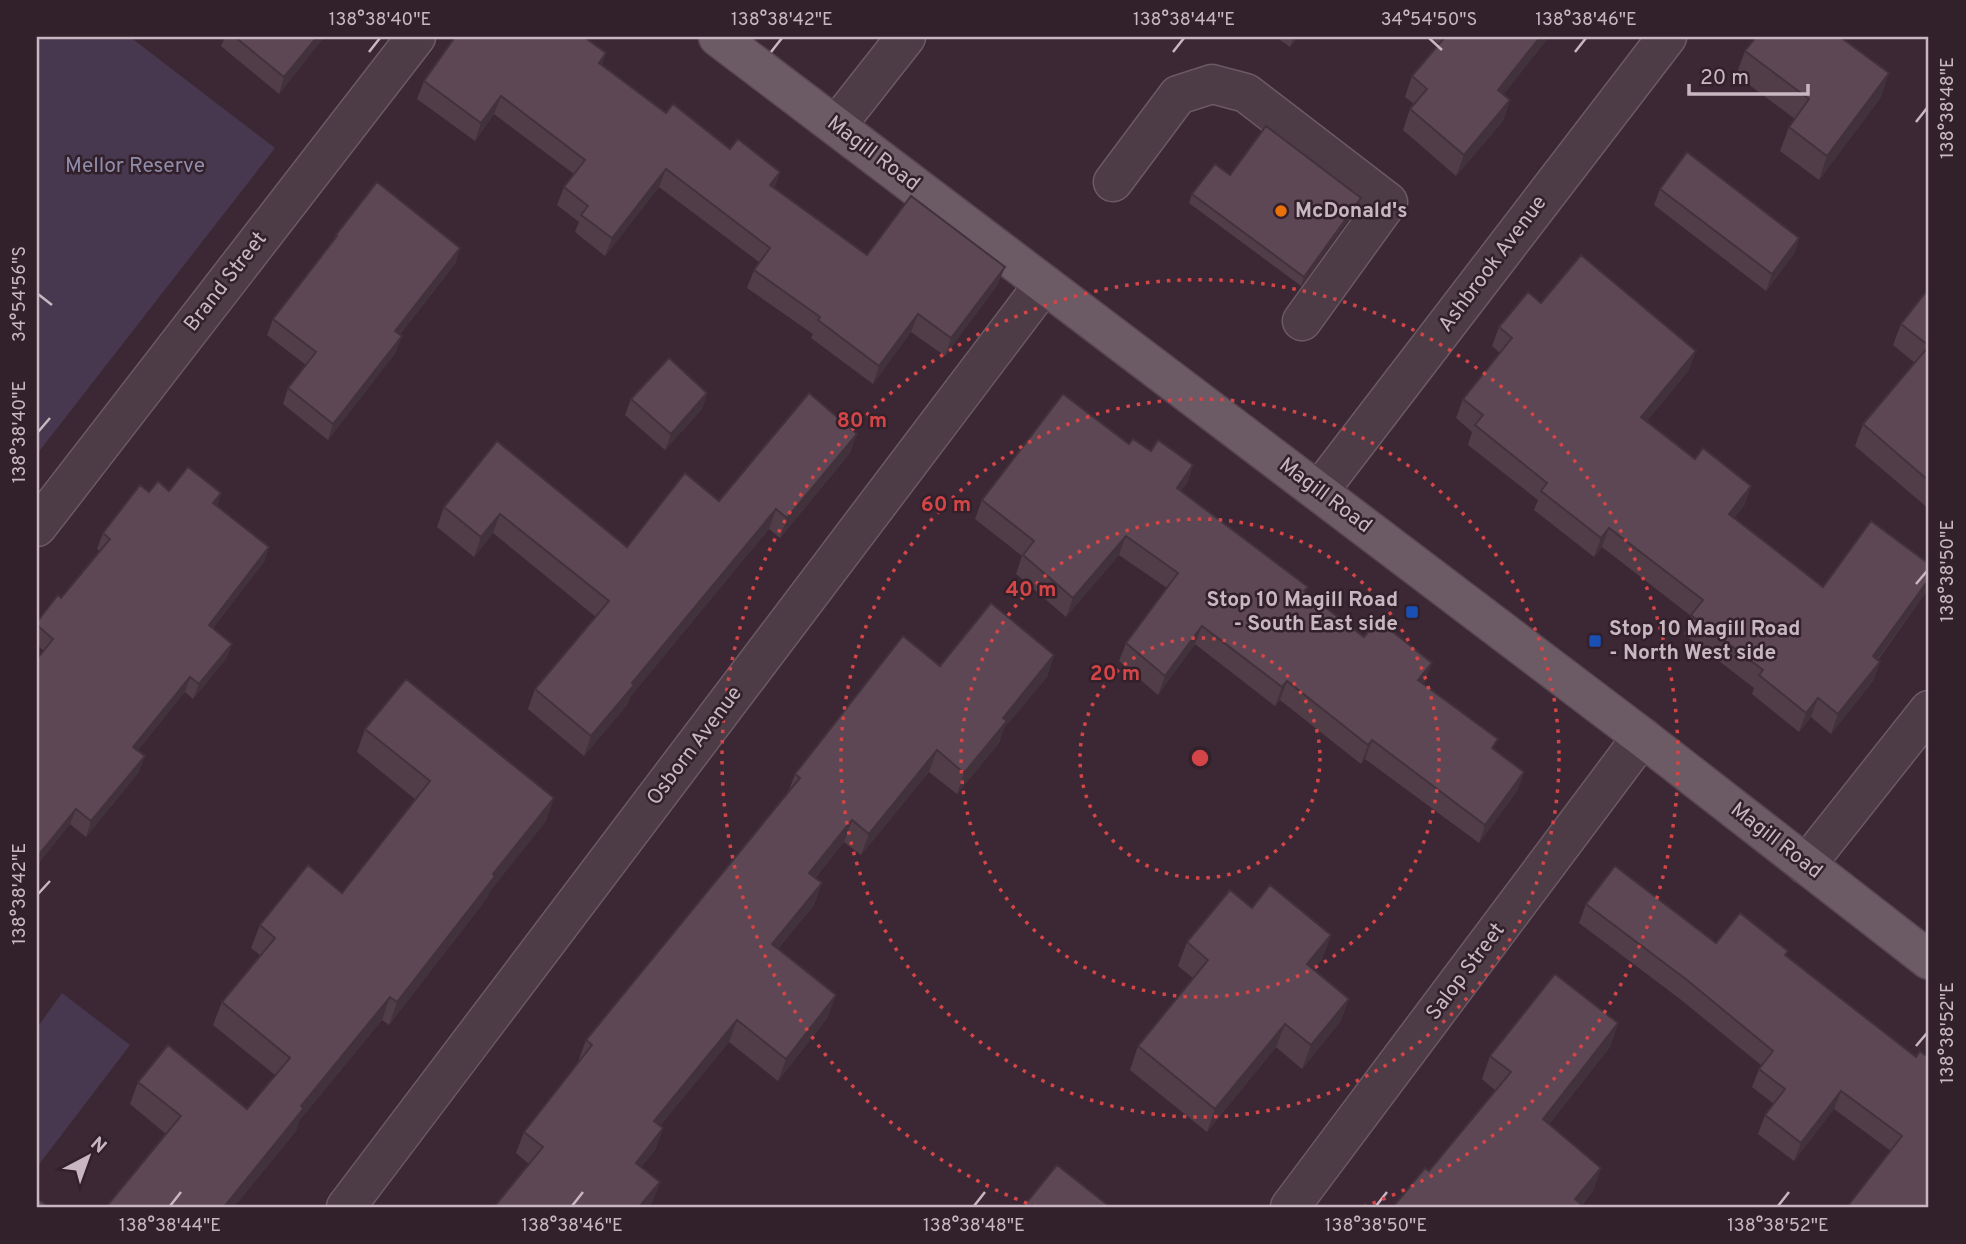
<svg xmlns="http://www.w3.org/2000/svg" width="1966" height="1244" font-family="Overpass,sans-serif">
<style>
.green{fill:#47384f}
.lines{fill:none;stroke-linecap:round;stroke-linejoin:round}
.minor-casing{stroke:#6b5964;stroke-width:41}
.major-casing{stroke:#56444f;stroke-width:41}
.minor{stroke:#4d3b46;stroke-width:38}
.major{stroke:#6c5a65;stroke-width:38}
.wall{fill:#513d48}
.shaded-wall{fill:#42323b}
.building{fill:#5e4754;stroke:#42323b;stroke-width:2}
.ticks{fill:none;stroke:#c8b7c1;stroke-width:2.5}
.ring{fill:none;stroke:#d34547;stroke-width:3.5;stroke-dasharray:3.5 7}
.food-dot{fill:#e8710a;stroke:#32202b;stroke-width:2.5}
.transit-dot{fill:#1a4fb4;stroke:#32202b;stroke-width:2.5}
.labels{text-anchor:middle;dominant-baseline:central;stroke-width:5;stroke-linejoin:round;paint-order:stroke}
.street-label{font-size:21px;fill:#c8b7c1;stroke:#32202b}
.park-label{font-size:21px;fill:#8f8dab;stroke:#32202b}
.poi-label{font-size:21px;font-weight:bold;fill:#c8b7c1;stroke:#32202b;text-anchor:start}
.centre{fill:#d34547;stroke:#32202b;stroke-width:3.5}
.ring-label{font-size:21px;text-anchor:middle;font-weight:bold;fill:#d34547;stroke:#32202b;stroke-width:5;stroke-linejoin:round;paint-order:stroke}
.neatline{fill:none;stroke:#c8b7c1;stroke-width:2.5}
.ticks-label{font-size:18px;text-anchor:middle;fill:#c8b7c1}
</style>
<rect width="100%" height="100%" fill="#3c2834"/>
<path class="green" d="M37 37H130L275 148 37 454Z
M62 993 130 1045 37 1167V1028Z"/>
<g class="lines">
<defs>
<path id="minor" d="M836 126 906 37
M1113 182 1178 95 1212 84 1246 93 1388 202 1302 321
M1319 491 1667 37
M37 527 416 37
M1806 865 1929 710
M346 1207 1044 284
M1290 1207 1642 737"/>
<path id="major" d="M718 37 1642 737 1929 960"/>
</defs>
<use href="#minor" class="minor-casing"/>
<use href="#major" class="major-casing"/>
<use href="#minor" class="minor"/>
<use href="#major" class="major"/>
</g>
<path class="wall" d="M225 37H324L279 94 221 46Z
M1276 37H1298L1290 47Z
M1430 37H1547L1545 42 1503 94 1510 100 1503 121 1456 176 1403 130 1410 109 1414 104 1405 97 1412 76 1439 44Z
M1745 51 1881 97 1819 180 1780 151 1789 127 1795 119 1736 75Z
M602 65 666 113 730 149 780 172 774 189 867 255 998 284 945 356 911 332 873 384 811 338 813 334 747 288 754 270 759 262 659 187 605 256 575 232 579 222 557 205 564 187 574 174 494 114 475 141 417 99 424 81Z
M1230 175 1361 198 1358 206 1301 286 1189 203 1192 194Z
M1660 189 1799 238 1794 254 1766 291 1654 205Z
M336 235 460 248 455 264 400 334 396 352 328 440 283 404 288 388 306 365 267 335 273 319 333 242Z
M1929 288V509L1855 446 1863 424 1915 363 1893 345 1901 324Z
M1541 303 1689 370 1646 422 1695 459 1751 486 1744 506 1734 518 1823 587 1929 564V588L1878 660 1880 662 1873 681 1831 734 1811 717 1799 732 1752 694 1754 688 1684 634 1691 616 1602 547 1594 557 1534 510 1538 500 1468 445 1472 432 1456 418 1463 399 1500 353 1492 346 1499 327Z
M707 393 702 409 665 450 625 415 631 399Z
M497 441 627 547 719 501 850 453 780 538 769 529 630 697 627 705 584 756 528 709 535 689 596 617 493 533 474 557 437 527 444 507Z
M1129 444 1193 465 1187 483 1181 491 1306 593 1364 637 1425 681 1423 684 1494 750 1524 772 1517 791 1479 843 1365 759 1361 764 1280 700 1275 706 1195 644 1158 695 1119 661 1126 643 1167 588 1119 555 1066 617 1016 574 1022 556 975 519 982 500Z
M169 491 221 493 217 506 269 547 264 562 213 628 232 644 226 659 193 699 185 692 138 750 139 772 86 837 70 824 37 865V659L44 651 37 645V622L61 598 100 551 97 549 103 533Z
M1054 655 1047 677 1004 728 999 743 957 794 929 772 861 855 844 842 815 878 822 883 814 905 778 949 828 1017 778 1081 729 1042 660 1126 663 1128 655 1150 641 1167 660 1182 652 1203 529 1164 516 1153 524 1132 578 1062 586 1040 788 793 795 774 940 666Z
M365 729 546 821 490 891 487 898 389 1025 382 1020 299 1121 296 1131 234 1207H106L166 1134 130 1104 138 1082 247 1109 275 1075 213 1025 222 1002 260 955 251 948 260 925 342 893 415 799 357 752Z
M1586 904 1716 943 1788 951 1786 956 1916 1057 1929 1207 1891 1151 1834 1109 1794 1161 1758 1134 1765 1115 1774 1104 1752 1087 1759 1069 1761 1065 1680 999 1579 923Z
M1252 908 1331 935 1322 959 1313 970 1349 999 1340 1022 1302 1069 1276 1047 1207 1132 1130 1070 1138 1046 1193 978 1178 966 1187 942Z
M1618 1023 1610 1047 1549 1124 1601 1168 1593 1191 1582 1205 1429 1171 1496 1091 1482 1079 1490 1056Z"/>
<path class="shaded-wall" d="M317 37H324L279 94 284 77Z
M1294 37H1298L1290 47Z
M1540 37H1547L1545 42 1491 111 1498 90Z
M606 53 600 71 599 63Z
M1889 73 1881 97 1819 180 1827 156Z
M501 96 494 114 475 141 481 123Z
M1510 100 1503 121 1456 176 1464 155Z
M666 169 659 187 605 256 612 238Z
M780 172 774 189 770 185Z
M1361 198 1358 206 1301 286 1304 277Z
M1799 238 1794 254 1766 291 1772 274Z
M460 248 455 264 389 347 395 331Z
M1005 267 998 284 945 356 951 338Z
M918 314 911 332 873 384 879 366Z
M402 336 396 352 328 440 333 424Z
M1696 351 1689 370 1634 437 1641 417Z
M707 393 702 409 665 450 671 434Z
M857 434 850 453 780 538 787 518Z
M1193 465 1187 483 1170 507 1177 488Z
M1751 486 1744 506 1722 534 1729 514Z
M221 493 216 508 213 503Z
M776 509 769 529 630 697 627 705 584 756 591 736 632 683Z
M500 514 493 533 474 557 481 537Z
M1609 528 1602 547 1594 557 1601 538Z
M1126 536 1119 555 1066 617 1073 598Z
M269 547 264 562 203 641 209 625Z
M1929 579V588L1866 675 1873 656Z
M1202 626 1195 644 1158 695 1165 676Z
M232 644 226 659 193 699 199 684Z
M1054 655 1047 677 1004 728 999 743 957 794 964 773 1003 718Z
M1880 662 1873 681 1831 734 1838 714Z
M1432 663 1425 681 1411 699 1418 680Z
M190 677 185 692 128 762 133 747Z
M1287 681 1280 700 1275 706 1282 687Z
M1818 698 1811 717 1799 732 1806 713Z
M1372 740 1365 759 1361 764 1368 745Z
M937 750 929 772 861 855 869 834Z
M145 756 139 772 86 837 91 821Z
M1524 772 1517 791 1479 843 1485 825Z
M554 798 546 821 490 891 487 898 389 1025 397 1002 493 874Z
M76 809 70 824 37 865V857Z
M852 820 844 842 801 894 809 873Z
M822 883 814 905 764 966 772 944Z
M1331 935 1322 959 1298 988 1307 964Z
M836 995 828 1017 778 1081 786 1059Z
M390 997 382 1020 299 1121 296 1131 234 1207H224L301 1106Z
M1349 999 1340 1022 1302 1069 1311 1045Z
M737 1020 729 1042 646 1143 654 1121Z
M1618 1023 1610 1047 1534 1142 1543 1119Z
M1285 1024 1276 1047 1207 1132 1215 1109Z
M1841 1091 1834 1109 1794 1161 1801 1143Z
M663 1128 655 1150 628 1184 636 1163Z
M1601 1168 1593 1191 1579 1207 1575 1199Z
M660 1182 652 1203 649 1207H639Z"/>
<path class="building" d="M235 37H317L284 77Z
M455 37H584L606 53 599 63 666 113 673 104 730 149 738 139 780 172 770 185 867 255 911 196 1005 267 951 338 918 314 879 366 818 320 820 317 754 270 770 248 666 169 612 238 581 215 588 206 564 187 585 160 501 96 481 123 424 81Z
M1445 37H1540L1498 90 1510 100 1464 155 1410 109 1427 89 1412 76Z
M1756 37H1840L1889 73 1827 156 1789 127 1809 99 1745 51Z
M1266 126 1361 198 1304 277 1192 194 1215 164 1230 175Z
M1687 152 1799 238 1772 274 1660 189Z
M377 182 460 248 395 331 402 336 333 424 288 388 316 352 273 319 337 236 336 235Z
M1581 255 1696 351 1641 417 1695 459 1703 448 1751 486 1729 514 1823 587 1871 521 1929 564V579L1873 656 1880 662 1838 714 1818 698 1806 713 1759 675 1763 670 1691 615 1703 600 1609 528 1601 538 1541 491 1547 483 1475 425 1483 415 1463 399 1512 338 1499 327 1528 292 1541 303Z
M1929 288V481L1863 424 1929 346 1901 324Z
M669 358 707 393 671 434 631 399Z
M809 393 857 434 787 518 776 509 632 683 634 685 591 736 535 689 609 601 500 514 481 537 444 507 497 441 627 547 685 473 719 501Z
M1063 394 1129 444 1133 439 1151 451 1158 440 1193 465 1177 488 1308 587 1304 591 1364 637 1378 620 1432 663 1418 680 1498 739 1492 748 1524 772 1485 825 1372 740 1368 745 1287 681 1282 687 1202 626 1165 676 1126 643 1178 573 1126 536 1073 598 1023 555 1034 541 982 500Z
M188 467 221 493 213 503 269 547 209 625 232 644 199 684 190 677 133 747 145 756 91 821 76 809 37 857V659L53 639 37 625V622L58 595 61 598 110 539 103 533 140 485 149 492 158 481 169 491Z
M991 603 1054 655 1003 718 1007 721 964 773 937 750 869 834 852 820 809 873 822 883 772 944 836 995 786 1059 737 1020 654 1121 663 1128 636 1163 660 1182 639 1207H494L543 1147 524 1132 592 1045 586 1040 800 778 795 774 903 636 940 666Z
M406 679 554 798 493 874 495 876 397 1002 390 997 301 1106 304 1108 224 1207H106L181 1116 138 1082 168 1045 247 1109 290 1058 222 1002 275 938 260 925 308 865 342 893 430 781 365 729Z
M1615 866 1716 943 1740 913 1788 951 1785 955 1916 1057 1920 1051 1929 1058V1207H1847L1902 1136 1841 1091 1801 1143 1765 1115 1785 1089 1759 1069 1773 1051 1687 980 1586 904Z
M1270 885 1331 935 1307 964 1349 999 1311 1045 1285 1024 1215 1109 1138 1046 1208 960 1187 942 1230 890 1252 908Z
M1555 974 1618 1023 1543 1119 1601 1168 1575 1199 1585 1207H1393L1425 1168 1429 1171 1511 1072 1490 1056Z
M1057 1165 1110 1207H1023Z
M37 1198 49 1207H37Z"/>
<path class="ticks" d="M1429 38 1442 50M369 52 380 38M771 52 782 38M1173 52 1184 38M1575 52 1586 38M1916 122 1927 108M38 294 52 305M38 432 50 418M1916 584 1927 571M38 894 50 881M1916 1046 1927 1033M170 1206 181 1192M572 1206 583 1192M974 1206 985 1192M1376 1206 1387 1192M1778 1206 1789 1192"/>
<g class="ring">
<circle cx="1200" cy="758" r="120"/>
<circle cx="1200" cy="758" r="239"/>
<circle cx="1200" cy="758" r="359"/>
<path d="M1037 1207A478 478 0 1 1 1363 1207"/>
</g>
<circle class="food-dot" cx="1281" cy="211" r="7"/>
<g class="transit-dot">
<rect x="1405" y="605" width="14" height="14" rx="3.5"/>
<rect x="1588" y="634" width="14" height="14" rx="3.5"/>
</g>
<g class="labels">
<g class="street-label">
<text transform="translate(873 154) rotate(37)">Magill Road</text>
<text transform="translate(1493 264) rotate(-53)">Ashbrook Avenue</text>
<text transform="translate(226 282) rotate(-52)">Brand Street</text>
<text transform="translate(1325 496) rotate(37)">Magill Road</text>
<text transform="translate(695 746) rotate(-53)">Osborn Avenue</text>
<text transform="translate(1776 841) rotate(38)">Magill Road</text>
<text transform="translate(1466 972) rotate(-53)">Salop Street</text>
</g>
<g class="park-label">
<text x="135" y="166">Mellor Reserve</text>
</g>
<g class="poi-label">
<text x="1295" y="211">McDonald's</text>
<text x="1398" y="600" text-anchor="end">Stop 10 Magill Road<tspan x="1398" dy="24">- South East side</tspan></text>
<text x="1609" y="629">Stop 10 Magill Road<tspan x="1609" dy="24">- North West side</tspan></text>
</g>
</g>
<circle cx="1200" cy="758" r="10" class="centre"/>
<g class="ring-label">
<text x="862" y="427">80 m</text>
<text x="946" y="511">60 m</text>
<text x="1031" y="596">40 m</text>
<text x="1115" y="680">20 m</text>
</g>
<rect width="1966" height="1244" fill="none" stroke="#32202b" stroke-width="77"/>
<g transform="translate(88 1157) rotate(41)" stroke="#32202b" stroke-width="5" paint-order="stroke">
<path d="M0-5L12 26L0 18L-12 26Z" fill="#c8b7c1"/>
<text y="-10" font-size="19" font-weight="bold" text-anchor="middle" fill="#c8b7c1">N</text>
</g>
<path d="M1689 84v10h119v-10" fill="none" stroke="#c8b7c1" stroke-width="3.5"/>
<text x="1700" y="84" font-size="21" fill="#c8b7c1" stroke="#32202b" stroke-width="5" paint-order="stroke">20 m</text>
<rect x="38" y="38" width="1889" height="1168" class="neatline"/>
<g class="ticks-label">
<text x="380" y="25">138°38'40"E</text>
<text x="782" y="25">138°38'42"E</text>
<text x="1184" y="25">138°38'44"E</text>
<text x="1429" y="25">34°54'50"S</text>
<text x="1586" y="25">138°38'46"E</text>
<text transform="translate(1947 108) rotate(-90)" y="6">138°38'48"E</text>
<text transform="translate(19 294) rotate(-90)" y="6">34°54'56"S</text>
<text transform="translate(19 432) rotate(-90)" y="6">138°38'40"E</text>
<text transform="translate(1947 571) rotate(-90)" y="6">138°38'50"E</text>
<text transform="translate(19 894) rotate(-90)" y="6">138°38'42"E</text>
<text transform="translate(1947 1033) rotate(-90)" y="6">138°38'52"E</text>
<text x="170" y="1231">138°38'44"E</text>
<text x="572" y="1231">138°38'46"E</text>
<text x="974" y="1231">138°38'48"E</text>
<text x="1376" y="1231">138°38'50"E</text>
<text x="1778" y="1231">138°38'52"E</text>
</g>
</svg>
